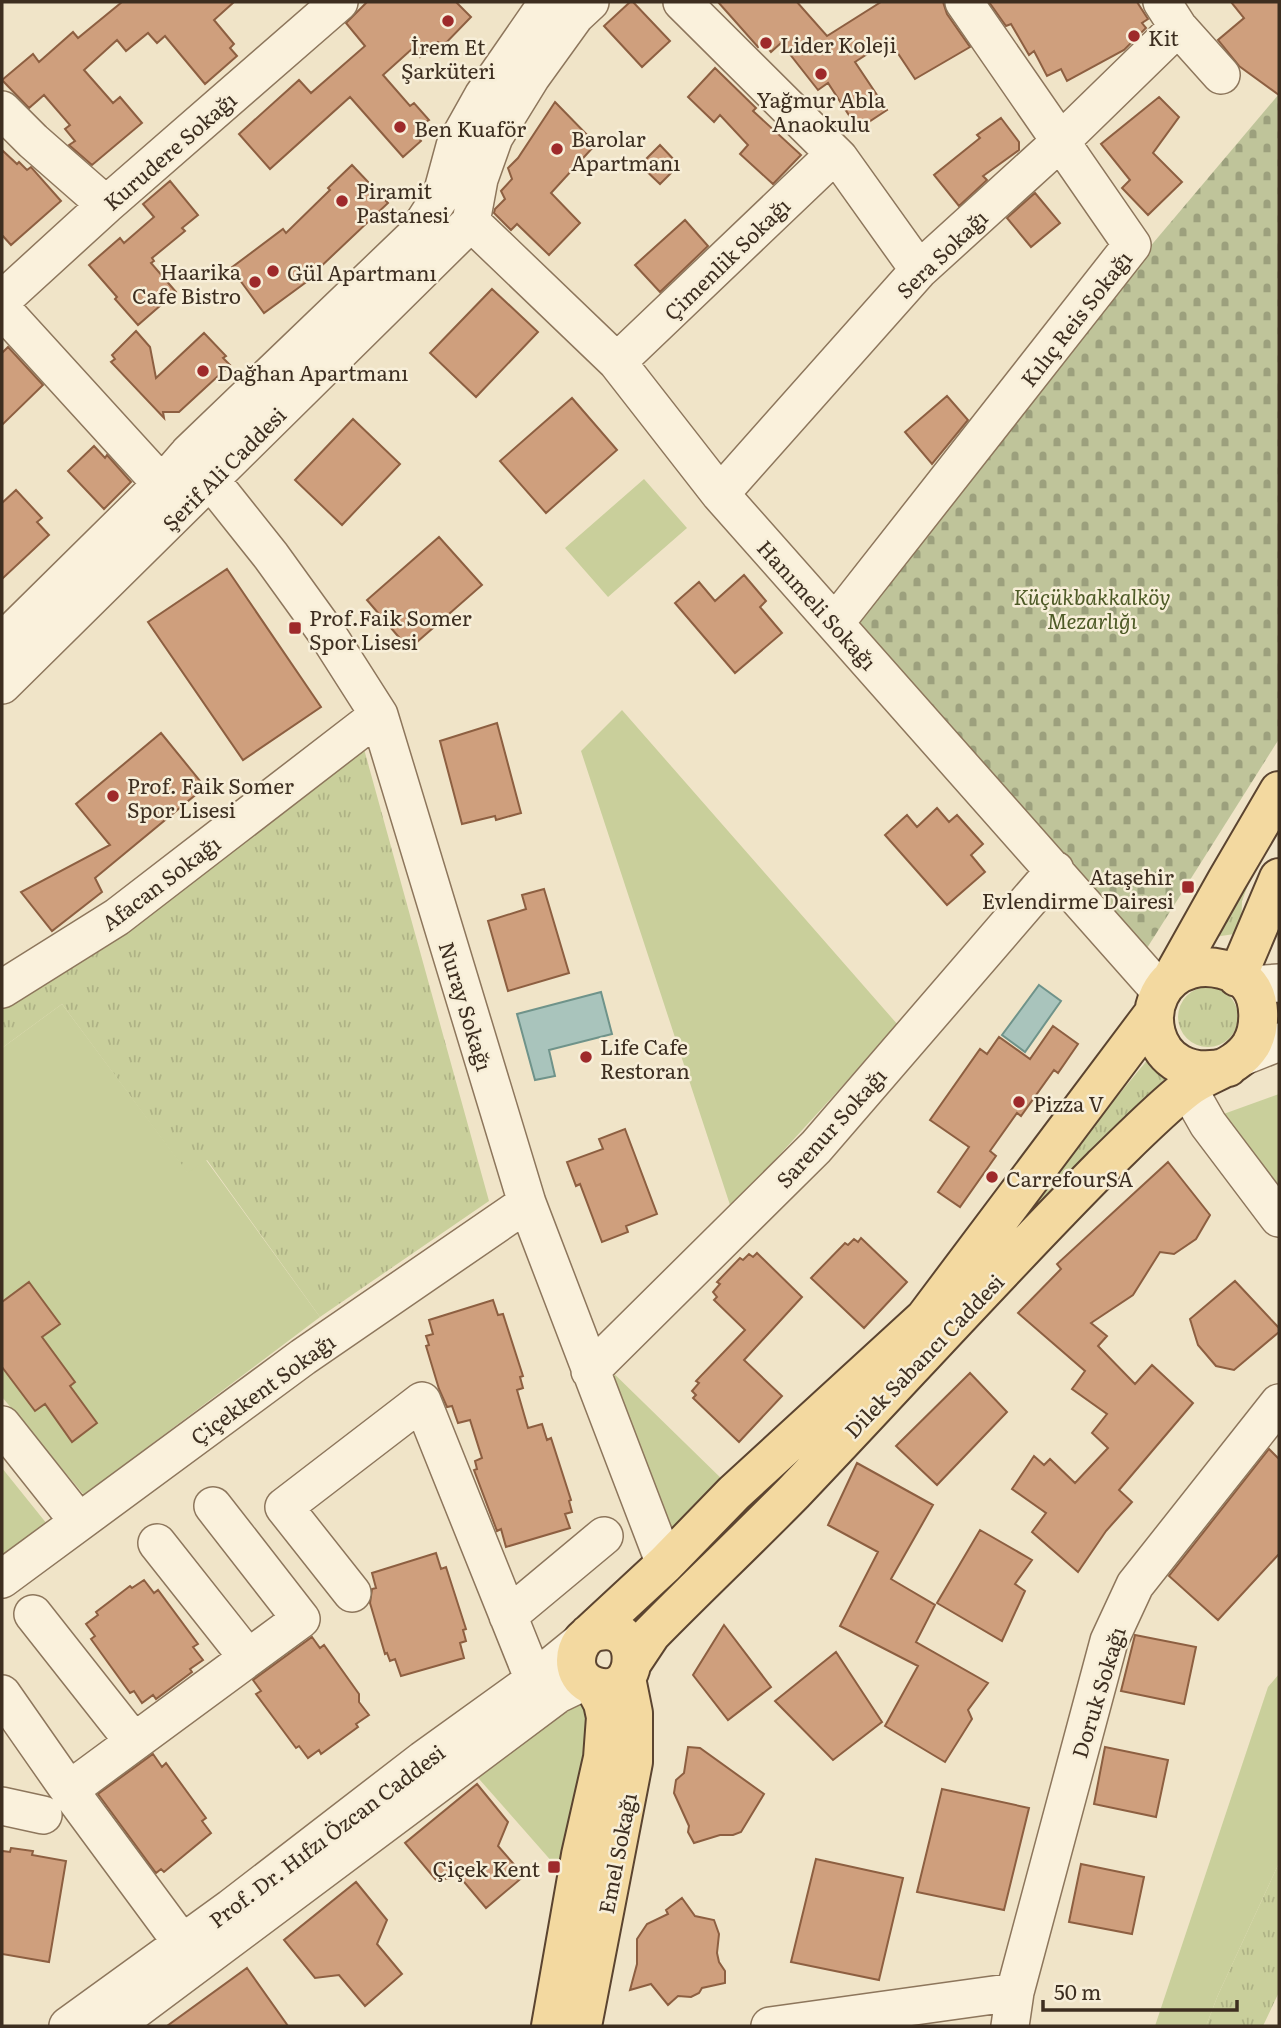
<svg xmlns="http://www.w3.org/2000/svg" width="1281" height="2028" font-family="Literata,serif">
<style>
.grass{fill:url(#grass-tufts)}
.cemetery{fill:url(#cemetery-stones)}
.green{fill:#c9cf9b}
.water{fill:#a9c4bc;stroke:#6f938a;stroke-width:2}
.building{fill:#cf9f7d;stroke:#8d5f41;stroke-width:2}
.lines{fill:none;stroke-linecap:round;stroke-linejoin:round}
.minor-casing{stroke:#8d765c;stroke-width:40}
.major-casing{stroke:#5b4430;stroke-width:42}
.minor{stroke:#faf1dc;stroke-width:37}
.major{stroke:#f3d9a0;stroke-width:38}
.poi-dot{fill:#9e2a2b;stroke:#f7eed8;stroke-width:2.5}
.labels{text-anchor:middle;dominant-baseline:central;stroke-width:5;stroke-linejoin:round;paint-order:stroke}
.poi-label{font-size:21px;fill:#3d2e20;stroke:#f7eed8;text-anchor:start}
.street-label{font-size:21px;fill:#3d2e20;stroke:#f7eed8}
.park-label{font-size:21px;font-style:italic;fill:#4d5a26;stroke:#f7eed8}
</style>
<defs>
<pattern id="grass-tufts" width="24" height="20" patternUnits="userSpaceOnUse" patternTransform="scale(1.75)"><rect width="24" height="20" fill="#c9cf9b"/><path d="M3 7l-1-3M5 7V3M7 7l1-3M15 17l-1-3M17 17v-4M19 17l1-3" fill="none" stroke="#aeb285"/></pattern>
<pattern id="cemetery-stones" width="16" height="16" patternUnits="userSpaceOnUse" patternTransform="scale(1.75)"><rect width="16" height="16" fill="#bfc49a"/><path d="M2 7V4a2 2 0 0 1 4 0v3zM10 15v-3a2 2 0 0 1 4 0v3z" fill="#9ca07d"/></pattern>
</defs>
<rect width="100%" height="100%" fill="#f0e4c8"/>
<path class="grass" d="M364 749 489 1201 320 1317 207 1160 188 1174 62 1004 2 1048V1001Z
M1253 872 1242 901 1241 933 1201 939Z
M1178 1017a30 30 0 1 1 60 0a30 30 0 1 1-60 0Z
M1149 1058 1166 1078 1075 1166 950 1314 665 1594 656 1588 944 1307Z
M1279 1863V1992L1263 2026H1206L1218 1995Z"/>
<path class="cemetery" d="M1279 94V739L1142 956 845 608Z"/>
<path class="green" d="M644 479 687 528 608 597 565 548Z
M622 710 898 1025 731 1208 581 751Z
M62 1004 188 1173 206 1160 320 1317 84 1495 2 1397V1048Z
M1279 1094V1201L1218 1116Z
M601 1361 728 1485 670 1550Z
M2 1468 47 1524 2 1558Z
M1279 1674V1863L1218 1995 1206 2026H1155L1268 1687Z
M578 1685 603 1711 561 1872 472 1771Z"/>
<path class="water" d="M1039 985 1061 1001 1025 1052 1002 1035Z
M601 992 612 1034 549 1050 555 1076 535 1080 517 1014Z"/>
<path class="building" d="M122 2H234L214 20 234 44 230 48 237 56 205 84 165 36 157 43 148 33 126 51 117 40 84 70 113 103 120 97 142 123 92 165 69 145 75 141 65 129 70 125 44 95 29 108 2 80 33 54 39 62 73 32 78 38Z
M367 2H456L471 17 443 46 438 42 420 57 413 48 383 75 410 106 414 103 429 120 424 123 428 127 417 136 421 141 403 157 350 97 270 169 239 134 299 80 311 93 365 46 346 23Z
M630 2H633L670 41 642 67 604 26Z
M718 2H797L827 36 881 2H943L947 14 970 47 915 79 889 40 855 62 887 110 858 129 828 83 818 90 781 43 771 52 763 42 758 47Z
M989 2H1137L1148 19 1142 23 1146 28 1124 50 1067 81 1061 69 1047 76 1034 51 1029 55 1011 24 1006 26Z
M1231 2H1279V95L1239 66 1218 40 1244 18Z
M715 68 756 108 753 111 801 155 773 184 740 154 748 145 720 115 714 122 688 97Z
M1159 97 1179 117 1153 153 1182 182 1148 215 1122 188 1130 180 1101 144Z
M555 102 596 144 551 193 580 223 549 255 517 224 511 230 494 213 495 209 505 199 501 191 512 179 508 168 518 158Z
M1001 118 1019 142V150L983 176 987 180 959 206 934 175 980 138 977 135Z
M660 145 679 165 660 184 640 165Z
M2 150 17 164 19 162 27 170 31 167 61 201 11 245 2 235Z
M352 165 388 203 314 273 316 275 264 313 231 268 283 229 286 233 330 190 328 188Z
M170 181 198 215 182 228 185 231 152 258 154 261 151 263 176 292 138 325 115 299 117 297 89 265 120 238 124 243 154 217 143 204Z
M1035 193 1060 223 1031 247 1007 218Z
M685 220 708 246 660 292 635 265Z
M492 289 538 332 476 397 430 353Z
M136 331 150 347 156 378 204 333 226 356 223 358 230 365 179 412H163L164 418 111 362 115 359 112 355Z
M8 347 43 385 2 425V353Z
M947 396 968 420 932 464 905 432Z
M572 398 617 450 546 513 500 461Z
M353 419 400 464 342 525 295 480Z
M94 446 105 458 107 455 131 482 104 509 68 471Z
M16 490 42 518 37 522 49 535 2 579V503Z
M439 537 482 585 409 649 367 600Z
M227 569 321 707 243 760 148 622Z
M744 575 766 601 760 607 782 633 735 673 675 603 699 582 715 601Z
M497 723 521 813 496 820 495 816 462 824 440 741Z
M161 733 205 787 95 878 102 892 52 931 21 892 110 845 76 804Z
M937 808 949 822 957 815 983 844 971 855 985 872 947 905 885 835 907 815 917 827Z
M544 889 569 973 508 991 488 921 526 909 522 895Z
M1053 1026 1078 1044 1058 1073 1054 1070 1021 1116 1017 1113 990 1151 996 1156 960 1207 938 1192 969 1147 930 1120 980 1049 987 1054 999 1037 1030 1059Z
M625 1129 657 1214 626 1226 628 1232 602 1242 580 1184 576 1186 567 1162 603 1149 599 1139Z
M1168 1162 1210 1215 1196 1239 1174 1254 1160 1252 1133 1295 1091 1323 1107 1336 1098 1346 1135 1384 1152 1365 1193 1403 1119 1490 1132 1502 1106 1531 1078 1572 1032 1532 1046 1513 1012 1489 1034 1456 1044 1465 1050 1459 1075 1483 1108 1448 1092 1433 1107 1414 1072 1389 1085 1371 1018 1313 1061 1269 1057 1264Z
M861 1238 907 1282 864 1328 811 1278 845 1243 848 1245 854 1239 858 1242Z
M757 1253 802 1297 744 1360 782 1396 739 1442 693 1398 696 1395 692 1391 699 1383 696 1381 745 1330 714 1300 717 1297 713 1292 720 1284 717 1282 740 1258 743 1260 749 1254 753 1257Z
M1235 1281 1279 1328V1332L1234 1370 1216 1366 1198 1345 1190 1319Z
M29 1282 60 1324 42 1337 75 1382 70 1386 97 1423 72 1442 45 1404 35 1411 2 1367V1302Z
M493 1300 498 1315 503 1314 523 1376 520 1377 523 1388 517 1390 528 1428 542 1424 547 1440 551 1438 571 1500 569 1501 572 1512 565 1514 570 1528 506 1547 501 1529 497 1531 474 1470 477 1469 475 1461 482 1458 470 1420 458 1423 452 1406 447 1407 439 1389 426 1346 429 1345 426 1336 433 1334 429 1320Z
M970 1373 1007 1412 937 1485 896 1446Z
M1269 1449 1279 1459V1554L1218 1620 1169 1576Z
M857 1463 933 1505 891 1579 935 1605 916 1642 988 1683 968 1710 972 1719 945 1762 885 1726 918 1666 840 1626 878 1552 828 1525Z
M980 1530 1032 1560 1015 1584 1025 1591 1002 1641 937 1603Z
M436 1553 441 1569 446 1567 466 1629 463 1630 466 1641 460 1643 464 1658 401 1676 395 1659 390 1661 387 1653 385 1654 370 1603 372 1589 376 1588 372 1573Z
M144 1580 154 1593 158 1590 198 1644 193 1647 203 1660 190 1669 192 1672 156 1699 153 1695 142 1703 134 1691 130 1693 91 1639 95 1636 86 1624 98 1615 96 1612 130 1586 132 1588Z
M724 1625 771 1687 728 1720 693 1675Z
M1135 1635 1196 1647 1184 1704 1121 1691Z
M312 1637 320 1648 324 1645 359 1694V1702L369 1715 356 1724 358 1727 321 1754 319 1750 308 1758 299 1746 296 1748 256 1694 261 1691 253 1680Z
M836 1652 882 1722 833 1760 775 1701Z
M688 1747 700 1748 764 1794 741 1832 733 1835H720L694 1843 688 1832 689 1826 674 1793 676 1780 684 1773Z
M1105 1747 1168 1760 1156 1817 1094 1804Z
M153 1754 162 1767 166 1763 206 1818 202 1821 211 1833 164 1872 161 1869 156 1873 98 1794Z
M477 1784 508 1822 498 1846 524 1876 486 1908 460 1877 436 1880 405 1843Z
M942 1789 1029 1808 1004 1910 917 1892Z
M11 1848 33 1851 32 1855 66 1861 49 1962 2 1954V1851L10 1852Z
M816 1859 903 1878 879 1980 791 1962Z
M1081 1864 1144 1877 1132 1934 1069 1922Z
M356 1882 387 1920 377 1944 402 1974 365 2006 339 1975 315 1978 284 1940Z
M682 1898 695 1916 714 1920 719 1934 717 1953 719 1962 725 1971V1983L702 1988 699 1993 691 1997 678 1996 668 2005 651 1984 630 1990 637 1964V1939L647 1924 668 1914 666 1910Z
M247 1968 288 2026H167Z"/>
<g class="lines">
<defs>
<path id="minor" d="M682 2 839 158 919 270
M1162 2 1178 27 1221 75
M2 110 33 141 106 205
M471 222 617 362 720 494 1161 992
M2 300 106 205 339 2
M2 309 178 502
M617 362 835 154
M189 453 271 556 328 635 379 715 527 1203 665 1564
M720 494 919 270 1061 141 1178 27
M835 623 1132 245 964 2
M2 642 163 483 189 453 415 236 442 194 455 146 483 96 548 2
M2 685 471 222 479 179 494 137 531 77 575 16 590 2
M1249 985 1279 983
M2 989 117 917 379 715
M1244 1056 1279 1042
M1187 1087 1208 1124 1279 1218
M590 1371 816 1147 1055 870
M2 1425 79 1522
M157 1543 248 1658
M2 1579 303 1357 527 1203
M352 1593 284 1507 422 1401 534 1680
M33 1614 134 1742
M508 1616 604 1536
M2 1694 69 1790
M2 1806 43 1815
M182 1943 69 1790 301 1619 213 1506
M68 2026 231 1908 423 1760 534 1680 583 1640
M114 2026 558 1694 585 1681
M770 2026 1015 1992
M1010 2026 1015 1992 1109 1641 1135 1585 1279 1403"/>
<path id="major" d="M1237 977 1279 878
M1172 978 1227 880 1279 791
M589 1634C647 1611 643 1704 594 1686 573 1678 572 1656 583 1640L665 1564 734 1493 925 1318 1154 1013
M633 1661 651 1634C698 1586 747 1540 794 1492 897 1384 997 1273 1102 1167 1127 1143 1159 1110 1186 1089 1207 1072 1236 1069 1251 1045 1261 1028 1261 1000 1249 985 1236 969 1209 964 1191 969 1130 986 1146 1090 1228 1067
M551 2026 581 1855 603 1758 606 1717 603 1703 594 1686
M582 2026 633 1762V1713L626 1678"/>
</defs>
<use href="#minor" class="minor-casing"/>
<use href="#major" class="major-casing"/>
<use href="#minor" class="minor"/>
<use href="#major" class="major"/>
</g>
<g class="poi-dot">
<circle cx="448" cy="21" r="7"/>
<circle cx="1134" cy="36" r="7"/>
<circle cx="766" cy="43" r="7"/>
<circle cx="821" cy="74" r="7"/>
<circle cx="400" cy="127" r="7"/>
<circle cx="557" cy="149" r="7"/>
<circle cx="342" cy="201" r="7"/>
<circle cx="273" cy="271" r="7"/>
<circle cx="255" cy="282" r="7"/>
<circle cx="203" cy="371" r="7"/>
<rect x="288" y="621" width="14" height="14" rx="3.5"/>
<circle cx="113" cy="796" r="7"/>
<rect x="1181" y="880" width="14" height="14" rx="3.5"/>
<circle cx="586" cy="1057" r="7"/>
<circle cx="1019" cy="1102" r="7"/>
<circle cx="992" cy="1177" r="7"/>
<rect x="547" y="1860" width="14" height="14" rx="3.5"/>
</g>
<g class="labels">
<g class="poi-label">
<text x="1148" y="36">Kit</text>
<text x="780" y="43">Lider Koleji</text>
<text x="448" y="45" text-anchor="middle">İrem Et<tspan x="448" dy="24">Şarküteri</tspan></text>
<text x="821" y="98" text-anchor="middle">Yağmur Abla<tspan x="821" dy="24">Anaokulu</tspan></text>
<text x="414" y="127">Ben Kuaför</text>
<text x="571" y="137">Barolar<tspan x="571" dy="24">Apartmanı</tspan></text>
<text x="356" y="189">Piramit<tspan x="356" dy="24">Pastanesi</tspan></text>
<text x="241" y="270" text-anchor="end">Haarika<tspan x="241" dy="24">Cafe Bistro</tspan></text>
<text x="287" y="271">Gül Apartmanı</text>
<text x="217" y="371">Dağhan Apartmanı</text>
<text x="309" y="616">Prof.Faik Somer<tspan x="309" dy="24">Spor Lisesi</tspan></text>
<text x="127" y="784">Prof. Faik Somer<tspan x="127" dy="24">Spor Lisesi</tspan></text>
<text x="1174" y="875" text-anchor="end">Ataşehir<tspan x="1174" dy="24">Evlendirme Dairesi</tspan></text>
<text x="600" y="1045">Life Cafe<tspan x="600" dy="24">Restoran</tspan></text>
<text x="1033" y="1102">Pizza V</text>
<text x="1006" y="1177">CarrefourSA</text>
<text x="540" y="1867" text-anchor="end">Çiçek Kent</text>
</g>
<g class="street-label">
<text transform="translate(169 150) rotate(-41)">Kurudere Sokağı</text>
<text transform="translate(941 253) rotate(-44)">Sera Sokağı</text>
<text transform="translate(726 258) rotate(-44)">Çimenlik Sokağı</text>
<text transform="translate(1075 318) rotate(-52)">Kılıç Reis Sokağı</text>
<text transform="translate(223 468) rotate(-45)">Şerif Ali Caddesi</text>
<text transform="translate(818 604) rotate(48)">Hanımeli Sokağı</text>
<text transform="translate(160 882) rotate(-37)">Afacan Sokağı</text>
<text transform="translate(467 1006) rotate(73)">Nuray Sokağı</text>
<text transform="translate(830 1127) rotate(-48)">Sarenur Sokağı</text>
<text transform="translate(923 1355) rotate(-46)">Dilek Sabancı Caddesi</text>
<text transform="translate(262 1388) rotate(-36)">Çiçekkent Sokağı</text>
<text transform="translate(1097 1692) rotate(-73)">Doruk Sokağı</text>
<text transform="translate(326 1835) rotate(-37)">Prof. Dr. Hıfzı Özcan Caddesi</text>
<text transform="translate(616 1853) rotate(-79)">Emel Sokağı</text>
</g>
<g class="park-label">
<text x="1092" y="595">Küçükbakkalköy<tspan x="1092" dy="24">Mezarlığı</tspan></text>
</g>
</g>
<rect width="1281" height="2028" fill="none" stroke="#3d2e20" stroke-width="7"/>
<path d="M1043 2000v10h194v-10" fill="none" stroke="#3d2e20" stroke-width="3.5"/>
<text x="1054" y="2000" font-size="21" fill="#3d2e20" stroke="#f7eed8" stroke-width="5" paint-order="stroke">50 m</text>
</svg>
